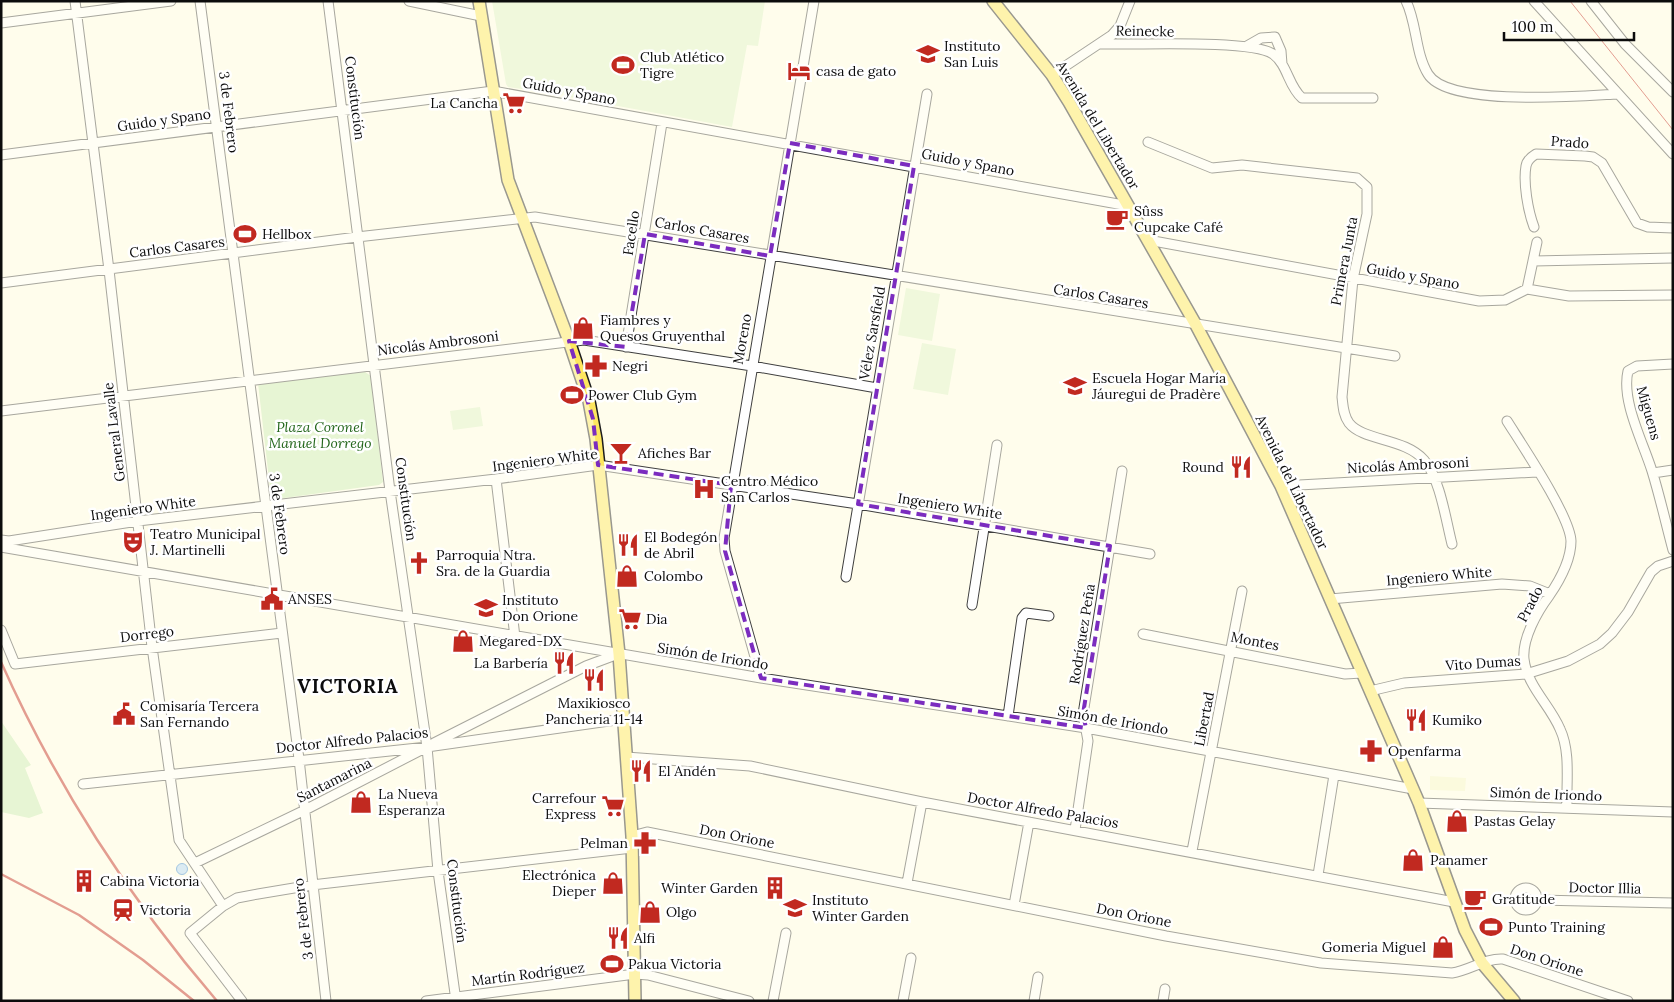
<svg xmlns="http://www.w3.org/2000/svg" width="1674" height="1002" font-family="Lora,serif">
<style>
.farmland{fill:#f5f6cb}
.green{fill:#cbeab5}
.pitch{fill:#def1c7}
.water{fill:#afd5f8;stroke:#3483d1}
.lines{fill:none;stroke-linecap:round;stroke-linejoin:round}
.minor-casing{stroke:#3f3f3f;stroke-width:11}
.major-casing{stroke:#1d1d1d;stroke-width:14}
.minor{stroke:#fff;stroke-width:9}
.major{stroke:#fde65e;stroke-width:11}
.tram{stroke:#c12920;stroke-width:1}
.rail{stroke:#c12920;stroke-width:2.5}
.marked{fill:none;stroke:#7b2cbf;stroke-width:4;stroke-dasharray:10 6;stroke-linejoin:round}
.labels{text-anchor:middle;dominant-baseline:central;stroke-width:5;stroke-linejoin:round;paint-order:stroke}
.street-label{font-size:14px;fill:#0c0c0c;stroke:#fff}
.poi-label{font-size:14px;fill:#0c0c0c;stroke:#fff;text-anchor:start}
.park-label{font-size:14px;font-style:italic;fill:#23661b;stroke:#fff}
.district-label{font-size:19px;font-weight:bold;letter-spacing:1px;fill:#0c0c0c;stroke:#fff}
</style>
<rect width="100%" height="100%" fill="#fffdec"/>
<path class="farmland" d="M1430 776 1466 778 1465 791 1430 790Z"/>
<path class="green" d="M365 372 371 376 383 482 379 485 277 499 271 497 258 383Z
M1 721 31 765 25 768 43 813 29 818 1 812Z"/>
<path class="pitch" d="M492 1H765L758 46 747 45 732 127 569 97 570 93 564 91 562 95 508 87 506 84Z
M906 288 940 294 932 341 898 335Z
M922 343 956 349 948 395 913 389Z
M480 407 483 426 453 430 450 411Z"/>
<path class="water" d="M176.5 869a5.5 5.5 0 1 1 11 0a5.5 5.5 0 1 1-11 0Z"/>
<g class="lines">
<defs>
<path id="minor" d="M75 1 109 270 152 647 179 840 223 906
M200 1 299 759 326 1001
M328 1 390 491 427 747 438 871 456 1001
M409 1 481 16
M1406 1C1417 23 1415 53 1428 74 1448 107 1580 96 1617 94
M1534 1 1673 154
M1591 1 1625 44 1673 92
M1 23 171 1
M1099 44C1132 45 1252 39 1273 54 1288 65 1288 86 1302 98H1373
M1247 46 1261 38 1275 37 1281 51 1282 64
M1052 75 1112 35 1120 26 1130 1
M1148 142 1212 168 1242 165 1357 178 1367 187V214L1353 279 1342 397C1343 405 1343 415 1349 423 1363 441 1405 438 1424 460 1440 478 1446 521 1452 544
M1 155 493 91 1129 206
M1534 227C1528 211 1523 183 1526 166 1527 160 1531 157 1536 154L1585 156 1593 157 1602 163 1637 223 1648 227 1673 228
M1148 240 1479 301 1505 300 1527 289 1569 296 1673 295
M1534 261 1673 258
M1 283 357 237 535 217 1395 356
M1527 289 1537 242
M626 347 662 123
M1673 364 1637 366 1628 371C1621 401 1643 442 1652 471 1660 497 1666 524 1673 550
M1 411 584 340 752 366 877 388
M1507 421C1522 445 1570 516 1571 541 1571 561 1560 580 1549 596 1537 612 1522 639 1524 659 1527 686 1550 705 1560 729 1571 752 1566 784 1567 808
M1653 473 1673 470
M496 479 515 637
M1281 486 1537 472
M1 540 9 541 138 521 496 479 598 465 858 504 1150 554
M1 547 761 678 1086 728 1413 789
M846 577 927 94
M1330 599 1502 584 1530 586 1550 594
M972 605 997 445
M1 630 15 664 282 633
M1143 634 1345 674 1362 673
M761 678 725 551 724 538 814 1
M1370 691 1404 683 1526 674 1568 661 1600 644 1612 633 1628 612 1651 572 1658 566 1673 561
M1008 716 1022 618 1026 613 1049 616
M434 743 586 666 618 654
M626 757 750 766 922 802 1454 902
M83 784 427 747 623 719
M1419 803 1673 812
M1075 830 1088 741 1083 714 1122 471
M632 836 647 832 1166 936 1321 963 1452 973C1471 970 1485 958 1503 959L1628 1001
M1192 851 1242 591
M195 863 305 810 423 749
M1318 875 1334 775
M907 883 922 802
M1515 899a11 11 0 1 1 22 0a11 11 0 1 1-22 0Z
M1538 900 1673 903
M1014 905 1029 822
M190 933 223 906 237 898 258 894 312 885 632 848
M190 933 242 1001
M426 1001 635 974 648 975 749 1001
M773 1001 786 933
M903 1001 911 958
M1034 1001 1038 977
M1163 1001 1165 989"/>
<path id="major" d="M479 1 508 180 569 341 589 401 596 439 619 654 632 836 635 1001
M993 1 1052 75 1069 102 1196 325 1281 486 1419 803 1465 930 1482 963 1514 1001"/>
</defs>
<use href="#minor" class="minor-casing"/>
<use href="#major" class="major-casing"/>
<use href="#minor" class="minor"/>
<use href="#major" class="major"/>
<path class="tram" d="M1570 1 1673 130"/>
<path class="rail" d="M1 662C55 783 130 900 217 1001
M1 874 79 915 143 960 194 1001"/>
</g>
<path d="M0 0H1674V1002H0ZM790 143 914 166 858 504 1110 546 1083 714 1086 728 761 678 725 551 731 485 598 465 593 419 569 341 626 347 645 234 770 256Z" fill="#fffdec" fill-opacity=".55" fill-rule="evenodd"/>
<path class="marked" d="M790 143 914 166 858 504 1110 546 1083 714 1086 728 761 678 725 551 731 485 598 465 593 419 569 341 626 347 645 234 770 256Z"/>
<defs>
<symbol id="school-bare" viewBox="-9 -9 18 18"><path d="M0-5L7-2L0 1L-7-2ZM-4 1L0 2.5L4 1V4Q0 6-4 4Z" fill="#c12920" stroke="#fff" stroke-width="2.5" paint-order="stroke"/></symbol>
<symbol id="stadium-bare" viewBox="-9 -9 18 18"><path d="M0-5a6.5 5 0 1 0 0 10a6.5 5 0 1 0 0-10ZM-3.5-1.8h7v3.6h-7Z" fill="#c12920" stroke="#fff" stroke-width="2.5" paint-order="stroke"/></symbol>
<symbol id="hotel-bare" viewBox="-9 -9 18 18"><path d="M-6-4.5h1.5V1H6V5H4.5V3h-9V5H-6ZM-4 0a1.8 1.8 0 1 1 3.6 0ZM.5 0V-2.5h3Q6-2.5 6 0Z" fill="#c12920" stroke="#fff" stroke-width="2.5" paint-order="stroke"/></symbol>
<symbol id="supermarket-bare" viewBox="-9 -9 18 18"><path d="M-6-5.5h2.5l.6 2H6L4.5 2H-2.5L-4.4-4H-6ZM-1.5 3.2a1.3 1.3 0 1 0 .1 0ZM3 3.2a1.3 1.3 0 1 0 .1 0Z" fill="#c12920" stroke="#fff" stroke-width="2.5" paint-order="stroke"/></symbol>
<symbol id="cafe-bare" viewBox="-9 -9 18 18"><path d="M-5.5-4.5H6V0H3Q3 3.5 0 3.5H-2.5Q-5.5 3.5-5.5 0ZM3-3.2v2h1.7v-2ZM-6 4.5H4V6H-6Z" fill="#c12920" stroke="#fff" stroke-width="2.5" paint-order="stroke"/></symbol>
<symbol id="shop-bare" viewBox="-9 -9 18 18"><path d="M-5-2.5h2.3a2.7 3.5 0 0 1 5.4 0H5L5.5 6h-11ZM-1.5-2.5h3a1.5 2.3 0 0 0-3 0Z" fill="#c12920" stroke="#fff" stroke-width="2.5" paint-order="stroke"/></symbol>
<symbol id="pharmacy-bare" viewBox="-9 -9 18 18"><path d="M-2-6h4v4h4v4h-4v4h-4v-4h-4v-4h4Z" fill="#c12920" stroke="#fff" stroke-width="2.5" paint-order="stroke"/></symbol>
<symbol id="bar-bare" viewBox="-9 -9 18 18"><path d="M-6-5H6L.8 .8V4.5H3.5V6h-7V4.5H-.8V.8Z" fill="#c12920" stroke="#fff" stroke-width="2.5" paint-order="stroke"/></symbol>
<symbol id="restaurant-bare" viewBox="-9 -9 18 18"><path d="M-5-6h1v4h1v-4h1v4h1v-4h1v5L-1.5 .5V6h-2V.5L-5-1ZM5-6V6H3V1.5H1.5Q1.5-4 5-6Z" fill="#c12920" stroke="#fff" stroke-width="2.5" paint-order="stroke"/></symbol>
<symbol id="hospital-bare" viewBox="-9 -9 18 18"><path d="M-5-5h3v3.5h4V-5h3V5h-3V1.5h-4V5h-3Z" fill="#c12920" stroke="#fff" stroke-width="2.5" paint-order="stroke"/></symbol>
<symbol id="theatre-bare" viewBox="-9 -9 18 18"><path d="M-5-5.5Q0-4 5-5.5V0Q5 5 0 6Q-5 5-5 0ZM-3.3-2.5H-1v1.5H-3.3ZM1-2.5H3.3v1.5H1ZM-2.8 1Q0 5.5 2.8 1Z" fill="#c12920" stroke="#fff" stroke-width="2.5" paint-order="stroke"/></symbol>
<symbol id="church-bare" viewBox="-9 -9 18 18"><path d="M-1.2-6h2.4v3.5h3.3v2.4h-3.3V6h-2.4V-.1h-3.3v-2.4h3.3Z" fill="#c12920" stroke="#fff" stroke-width="2.5" paint-order="stroke"/></symbol>
<symbol id="civic-bare" viewBox="-9 -9 18 18"><path d="M-.6-6.5H3V-4.5H.6V-3L4-1V1h2V6H-6V1h2V-1L-.6-3ZM-1.2 2.5V6h2.4V2.5Z" fill="#c12920" stroke="#fff" stroke-width="2.5" paint-order="stroke"/></symbol>
<symbol id="building-bare" viewBox="-9 -9 18 18"><path d="M-4-6H4V6H1V3H-1V6H-4ZM-2.5-4.3h1.7v1.8h-1.7ZM.8-4.3h1.7v1.8H.8ZM-2.5-1h1.7V.8h-1.7ZM.8-1h1.7V.8H.8Z" fill="#c12920" stroke="#fff" stroke-width="2.5" paint-order="stroke"/></symbol>
<symbol id="station-bare" viewBox="-9 -9 18 18"><path d="M-3-6H3Q5-6 5-4V2Q5 4 3 4L4.5 6H3L1.5 4h-3L-3 6H-4.5L-3 4Q-5 4-5 2V-4Q-5-6-3-6ZM-3.5-4v3h7v-3ZM-3.5 1v1.5H-2V1ZM2 1v1.5H3.5V1Z" fill="#c12920" stroke="#fff" stroke-width="2.5" paint-order="stroke"/></symbol>
</defs>
<g fill-rule="evenodd">
<use href="#school-bare" x="912" y="38" width="32" height="32"/>
<use href="#stadium-bare" x="607" y="49" width="32" height="32"/>
<use href="#hotel-bare" x="783" y="55" width="32" height="32"/>
<use href="#supermarket-bare" x="498" y="87" width="32" height="32"/>
<use href="#cafe-bare" x="1101" y="203" width="32" height="32"/>
<use href="#stadium-bare" x="229" y="218" width="32" height="32"/>
<use href="#shop-bare" x="567" y="312" width="32" height="32"/>
<use href="#pharmacy-bare" x="580" y="350" width="32" height="32"/>
<use href="#school-bare" x="1059" y="370" width="32" height="32"/>
<use href="#stadium-bare" x="556" y="379" width="32" height="32"/>
<use href="#bar-bare" x="605" y="437" width="32" height="32"/>
<use href="#restaurant-bare" x="1225" y="451" width="32" height="32"/>
<use href="#hospital-bare" x="688" y="473" width="32" height="32"/>
<use href="#theatre-bare" x="117" y="526" width="32" height="32"/>
<use href="#restaurant-bare" x="612" y="529" width="32" height="32"/>
<use href="#church-bare" x="403" y="547" width="32" height="32"/>
<use href="#shop-bare" x="611" y="560" width="32" height="32"/>
<use href="#civic-bare" x="256" y="583" width="32" height="32"/>
<use href="#school-bare" x="470" y="592" width="32" height="32"/>
<use href="#supermarket-bare" x="614" y="603" width="32" height="32"/>
<use href="#shop-bare" x="447" y="625" width="32" height="32"/>
<use href="#restaurant-bare" x="548" y="647" width="32" height="32"/>
<use href="#restaurant-bare" x="578" y="664" width="32" height="32"/>
<use href="#civic-bare" x="108" y="698" width="32" height="32"/>
<use href="#restaurant-bare" x="1400" y="704" width="32" height="32"/>
<use href="#pharmacy-bare" x="1355" y="735" width="32" height="32"/>
<use href="#restaurant-bare" x="625" y="755" width="32" height="32"/>
<use href="#shop-bare" x="345" y="786" width="32" height="32"/>
<use href="#supermarket-bare" x="597" y="790" width="32" height="32"/>
<use href="#shop-bare" x="1441" y="805" width="32" height="32"/>
<use href="#pharmacy-bare" x="629" y="827" width="32" height="32"/>
<use href="#shop-bare" x="1397" y="844" width="32" height="32"/>
<use href="#building-bare" x="68" y="865" width="32" height="32"/>
<use href="#shop-bare" x="597" y="867" width="32" height="32"/>
<use href="#building-bare" x="759" y="872" width="32" height="32"/>
<use href="#cafe-bare" x="1459" y="883" width="32" height="32"/>
<use href="#school-bare" x="779" y="892" width="32" height="32"/>
<use href="#station-bare" x="107" y="894" width="32" height="32"/>
<use href="#shop-bare" x="634" y="896" width="32" height="32"/>
<use href="#stadium-bare" x="1475" y="911" width="32" height="32"/>
<use href="#restaurant-bare" x="602" y="922" width="32" height="32"/>
<use href="#shop-bare" x="1427" y="931" width="32" height="32"/>
<use href="#stadium-bare" x="596" y="948" width="32" height="32"/>
</g>
<g class="labels">
<g class="street-label">
<text transform="translate(1145 31) rotate(1)">Reinecke</text>
<text transform="translate(569 91) rotate(11)">Guido y Spano</text>
<text transform="translate(355 98) rotate(83)">Constitución</text>
<text transform="translate(229 112) rotate(83)">3 de Febrero</text>
<text transform="translate(164 120) rotate(-8)">Guido y Spano</text>
<text transform="translate(1098 125) rotate(59)">Avenida del Libertador</text>
<text transform="translate(1570 142) rotate(4)">Prado</text>
<text transform="translate(968 162) rotate(11)">Guido y Spano</text>
<text transform="translate(702 230) rotate(10)">Carlos Casares</text>
<text transform="translate(631 233) rotate(-81)">Facello</text>
<text transform="translate(177 247) rotate(-7)">Carlos Casares</text>
<text transform="translate(1344 261) rotate(-79)">Primera Junta</text>
<text transform="translate(1413 276) rotate(10)">Guido y Spano</text>
<text transform="translate(1101 296) rotate(9)">Carlos Casares</text>
<text transform="translate(872 333) rotate(-80)">Vélez Sarsfield</text>
<text transform="translate(742 339) rotate(-80)">Moreno</text>
<text transform="translate(438 343) rotate(-7)">Nicolás Ambrosoni</text>
<text transform="translate(1649 413) rotate(74)">Miguens</text>
<text transform="translate(114 432) rotate(-97)">General Lavalle</text>
<text transform="translate(545 460) rotate(-7)">Ingeniero White</text>
<text transform="translate(1408 465) rotate(-3)">Nicolás Ambrosoni</text>
<text transform="translate(1292 482) rotate(64)">Avenida del Libertador</text>
<text transform="translate(406 499) rotate(82)">Constitución</text>
<text transform="translate(950 506) rotate(9)">Ingeniero White</text>
<text transform="translate(143 508) rotate(-8)">Ingeniero White</text>
<text transform="translate(280 514) rotate(82)">3 de Febrero</text>
<text transform="translate(1439 576) rotate(-5)">Ingeniero White</text>
<text transform="translate(1530 604) rotate(-62)">Prado</text>
<text transform="translate(147 634) rotate(-7)">Dorrego</text>
<text transform="translate(1082 634) rotate(-81)">Rodríguez Peña</text>
<text transform="translate(1255 641) rotate(11)">Montes</text>
<text transform="translate(713 656) rotate(9)">Simón de Iriondo</text>
<text transform="translate(1483 663) rotate(-4)">Vito Dumas</text>
<text transform="translate(1204 719) rotate(-79)">Libertad</text>
<text transform="translate(1113 720) rotate(10)">Simón de Iriondo</text>
<text transform="translate(352 740) rotate(-6)">Doctor Alfredo Palacios</text>
<text transform="translate(334 780) rotate(-27)">Santamarina</text>
<text transform="translate(1546 794) rotate(2)">Simón de Iriondo</text>
<text transform="translate(1043 810) rotate(10)">Doctor Alfredo Palacios</text>
<text transform="translate(737 836) rotate(11)">Don Orione</text>
<text transform="translate(1605 888) rotate(1)">Doctor Illia</text>
<text transform="translate(457 901) rotate(83)">Constitución</text>
<text transform="translate(1134 915) rotate(11)">Don Orione</text>
<text transform="translate(303 919) rotate(-97)">3 de Febrero</text>
<text transform="translate(1547 960) rotate(18)">Don Orione</text>
<text transform="translate(528 974) rotate(-7)">Martín Rodríguez</text>
</g>
<g class="poi-label">
<text x="944" y="46">Instituto<tspan x="944" dy="16">San Luis</tspan></text>
<text x="640" y="57">Club Atlético<tspan x="640" dy="16">Tigre</tspan></text>
<text x="816" y="71">casa de gato</text>
<text x="498" y="103" text-anchor="end">La Cancha</text>
<text x="1134" y="211">Sûss<tspan x="1134" dy="16">Cupcake Café</tspan></text>
<text x="262" y="234">Hellbox</text>
<text x="600" y="320">Fiambres y<tspan x="600" dy="16">Quesos Gruyenthal</tspan></text>
<text x="612" y="366">Negri</text>
<text x="1092" y="378">Escuela Hogar María<tspan x="1092" dy="16">Jáuregui de Pradère</tspan></text>
<text x="588" y="395">Power Club Gym</text>
<text x="638" y="453">Afiches Bar</text>
<text x="1224" y="467" text-anchor="end">Round</text>
<text x="721" y="481">Centro Médico<tspan x="721" dy="16">San Carlos</tspan></text>
<text x="150" y="534">Teatro Municipal<tspan x="150" dy="16">J. Martinelli</tspan></text>
<text x="644" y="537">El Bodegón<tspan x="644" dy="16">de Abril</tspan></text>
<text x="436" y="555">Parroquia Ntra.<tspan x="436" dy="16">Sra. de la Guardia</tspan></text>
<text x="644" y="576">Colombo</text>
<text x="288" y="599">ANSES</text>
<text x="502" y="600">Instituto<tspan x="502" dy="16">Don Orione</tspan></text>
<text x="646" y="619">Dia</text>
<text x="479" y="641">Megared-DX</text>
<text x="548" y="663" text-anchor="end">La Barbería</text>
<text x="594" y="703" text-anchor="middle">Maxikiosco<tspan x="594" dy="16">Pancheria 11-14</tspan></text>
<text x="140" y="706">Comisaría Tercera<tspan x="140" dy="16">San Fernando</tspan></text>
<text x="1432" y="720">Kumiko</text>
<text x="1388" y="751">Openfarma</text>
<text x="658" y="771">El Andén</text>
<text x="378" y="794">La Nueva<tspan x="378" dy="16">Esperanza</tspan></text>
<text x="596" y="798" text-anchor="end">Carrefour<tspan x="596" dy="16">Express</tspan></text>
<text x="1474" y="821">Pastas Gelay</text>
<text x="628" y="843" text-anchor="end">Pelman</text>
<text x="1430" y="860">Panamer</text>
<text x="596" y="875" text-anchor="end">Electrónica<tspan x="596" dy="16">Dieper</tspan></text>
<text x="100" y="881">Cabina Victoria</text>
<text x="758" y="888" text-anchor="end">Winter Garden</text>
<text x="1492" y="899">Gratitude</text>
<text x="812" y="900">Instituto<tspan x="812" dy="16">Winter Garden</tspan></text>
<text x="140" y="910">Victoria</text>
<text x="666" y="912">Olgo</text>
<text x="1508" y="927">Punto Training</text>
<text x="634" y="938">Alfi</text>
<text x="1426" y="947" text-anchor="end">Gomeria Miguel</text>
<text x="628" y="964">Pakua Victoria</text>
</g>
<g class="park-label">
<text x="320" y="427">Plaza Coronel<tspan x="320" dy="16">Manuel Dorrego</tspan></text>
</g>
<g class="district-label">
<text x="348" y="686">VICTORIA</text>
</g>
</g>
<rect width="1674" height="1002" fill="none" stroke="#0c0c0c" stroke-width="5"/>
<path d="M1504 32v8h130v-8" fill="none" stroke="#0c0c0c" stroke-width="2.5"/>
<text x="1512" y="32" font-size="15" fill="#0c0c0c" stroke="#ffffff" stroke-width="4" paint-order="stroke">100 m</text>
</svg>
